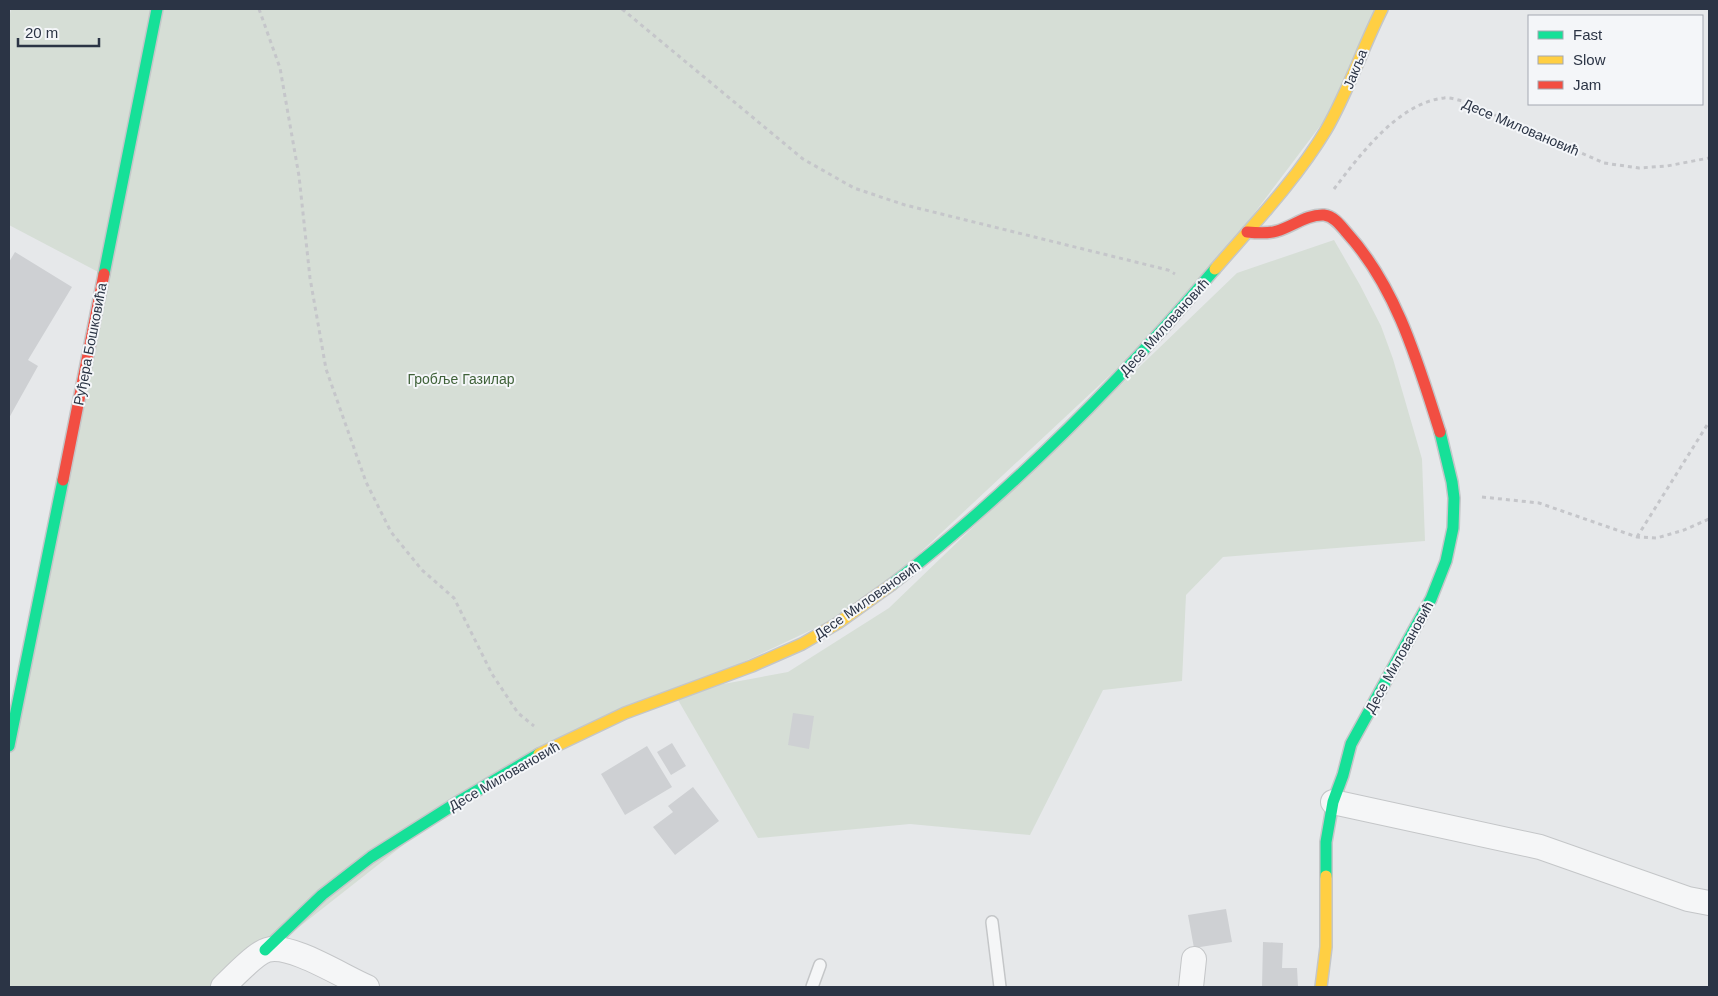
<svg xmlns="http://www.w3.org/2000/svg" width="1718" height="996" font-family="Arial,sans-serif">
<style>
.green{fill:#d6ded6}
.building{fill:#ced0d3}
.lines{fill:none;stroke-linecap:round;stroke-linejoin:round}
.lane-casing{stroke:#c4c6c8;stroke-width:14}
.street-casing{stroke:#c4c6c8;stroke-width:26}
.fast-casing{stroke:#c4c6c8;stroke-width:14}
.slow-casing{stroke:#c4c6c8;stroke-width:14}
.jam-casing{stroke:#c4c6c8;stroke-width:14}
.path{stroke:#c5c6ca;stroke-width:3;stroke-dasharray:4 4;stroke-linecap:butt}
.lane{stroke:#f5f6f7;stroke-width:11}
.street{stroke:#f5f6f7;stroke-width:24}
.fast{stroke:#16e098;stroke-width:11}
.slow{stroke:#ffcf43;stroke-width:11}
.jam{stroke:#f24e42;stroke-width:11}
.labels{text-anchor:middle;dominant-baseline:central;stroke-width:4;stroke-linejoin:round;paint-order:stroke}
.street-label{font-size:14px;fill:#2b3445;stroke:#f4f6f9}
.park-label{font-size:14px;fill:#3f6138;stroke:#f4f6f9}
</style>
<rect width="100%" height="100%" fill="#e6e8ea"/>
<path class="green" d="M11 9H1382L1348 89 1185 305 864 605 680 692 788 672 889 608 1237 273 1334 240 1360 285 1381 326 1393 359 1422 459 1425 541 1223 557 1186 595 1182 681 1103 690 1030 835 910 824 758 838 674 693 463 798 223 987H9V746L104 275 9 225V19Z"/>
<path class="building" d="M15 252 72 287 28 360 38 366 9 418V262Z
M793 713 814 716 809 749 788 745Z
M672 743 686 766 671 775 657 752Z
M647 746 672 787 625 815 601 774Z
M693 787 719 821 675 855 653 827 673 812 668 806Z
M1226 909 1232 942 1194 948 1188 915Z
M1263 942 1283 943 1282 968H1297L1298 987H1262Z"/>
<g class="lines">
<defs>
<path id="lane" d="M992 922 1000 987
M812 987 820 965"/>
<path id="street" d="M1333 802 1540 847 1688 899 1709 903
M223 987C231 979 256 953 267 950 291 943 343 977 367 987
M1191 987 1194 959"/>
<path id="fast" d="M104 274 157 9
M891 585C1011 492 1117 385 1215 269
M9 746 63 480
M1326 876V842L1333 802 1343 775 1351 744 1431 599 1446 561 1453 528 1454 498 1452 482 1440 432
M265 950 322 895 371 857 461 800 539 754"/>
<path id="slow" d="M1215 269C1253 225 1296 180 1326 130 1348 92 1362 49 1382 9
M539 754 625 713 752 666 802 644 838 623 891 585
M1321 987 1326 947V876"/>
<path id="jam" d="M1247 232C1257 233 1268 234 1277 231 1292 227 1307 214 1324 215 1334 216 1341 226 1347 233 1397 288 1418 363 1440 432
M63 480 104 274"/>
</defs>
<use href="#lane" class="lane-casing"/>
<use href="#street" class="street-casing"/>
<use href="#fast" class="fast-casing"/>
<use href="#slow" class="slow-casing"/>
<use href="#jam" class="jam-casing"/>
<path class="path" d="M259 9 280 68 299 176 310 278 326 369 366 482 391 532 422 570 454 598 492 674 518 713 534 726
M622 9 803 159 854 188 905 205 1168 270 1175 274
M1334 189C1360 155 1398 103 1444 98 1450 97 1457 100 1463 101L1604 163 1639 168 1667 166 1709 158
M1482 497 1539 503 1637 537 1657 538 1684 530 1709 519
M1637 537 1709 422"/>
<use href="#lane" class="lane"/>
<use href="#street" class="street"/>
<use href="#fast" class="fast"/>
<use href="#slow" class="slow"/>
<use href="#jam" class="jam"/>
</g>
<g class="labels">
<g class="street-label">
<text transform="translate(1355 69) rotate(-68)">Јакља</text>
<text transform="translate(1521 127) rotate(23)">Десе Миловановић</text>
<text transform="translate(1164 327) rotate(-48)">Десе Миловановић</text>
<text transform="translate(90 344) rotate(-79)">Руђера Бошковића</text>
<text transform="translate(867 600) rotate(-35)">Десе Миловановић</text>
<text transform="translate(1399 657) rotate(-61)">Десе Миловановић</text>
<text transform="translate(504 776) rotate(-30)">Десе Миловановић</text>
</g>
<g class="park-label">
<text x="461" y="379">Гробље Газилар</text>
</g>
</g>
<rect width="1718" height="996" fill="none" stroke="#2b3445" stroke-width="20"/>
<rect x="1528" y="15" width="175" height="90" fill="#f4f6f9" stroke="#a4a8b1"/>
<rect x="1538" y="31" width="25" height="8" fill="#16e098" stroke="#a4a8b1"/>
<text x="1573" y="40" font-size="15" fill="#2b3445">Fast</text>
<rect x="1538" y="56" width="25" height="8" fill="#ffcf43" stroke="#a4a8b1"/>
<text x="1573" y="65" font-size="15" fill="#2b3445">Slow</text>
<rect x="1538" y="81" width="25" height="8" fill="#f24e42" stroke="#a4a8b1"/>
<text x="1573" y="90" font-size="15" fill="#2b3445">Jam</text>
<path d="M18 38v8h81v-8" fill="none" stroke="#2b3445" stroke-width="2.5"/>
<text x="25" y="38" font-size="15" fill="#2b3445" stroke="#f4f6f9" stroke-width="4" paint-order="stroke">20 m</text>
</svg>
